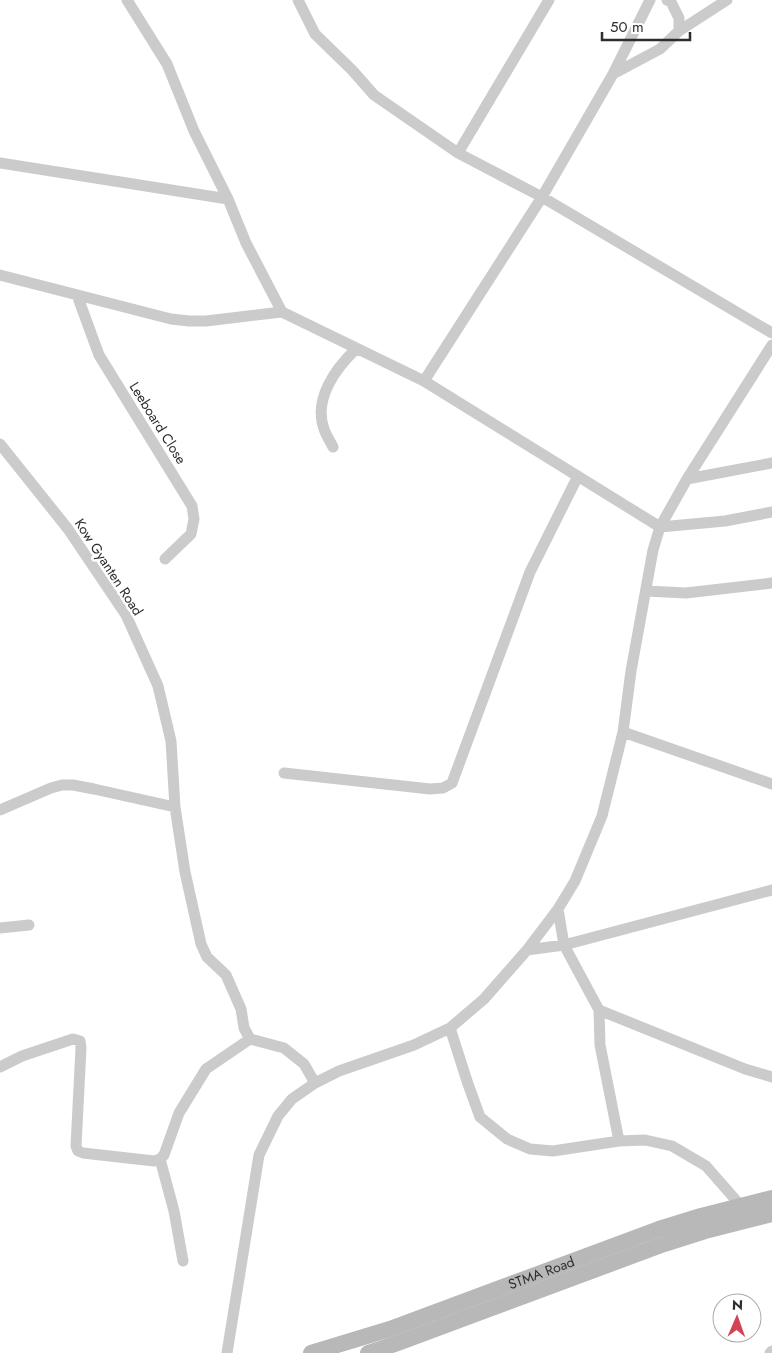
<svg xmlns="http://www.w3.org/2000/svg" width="772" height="1353" font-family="Jost,sans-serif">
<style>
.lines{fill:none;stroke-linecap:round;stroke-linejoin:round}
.minor{stroke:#cbcbcb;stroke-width:11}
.secondary{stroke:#b8b8b8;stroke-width:16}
.labels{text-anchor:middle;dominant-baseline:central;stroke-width:5;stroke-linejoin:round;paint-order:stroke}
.street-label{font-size:14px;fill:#2e2e2e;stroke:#fff}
</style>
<rect width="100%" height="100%" fill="#fff"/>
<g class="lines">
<path class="minor" d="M127 0 167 64 194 131 228 199 246 243 282 312
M298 0 315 34 352 70 374 95 458 153 542 197 772 333
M650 0 613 74 542 197 424 381 660 527 725 521 772 512
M679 31 727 0
M613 74 660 49 679 31V18L671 2 667 0
M458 153 549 0
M0 163 228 199
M0 275 171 319 189 321H206L282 312 424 381
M77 295 99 355 192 506 194 519 191 534 165 559
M0 444 68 529 126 615 158 686 171 741 175 807 94 789 73 785H62L51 788 0 810
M333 447C330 441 326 435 324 429 313 399 336 368 356 349
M687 479 772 463
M646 591 686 593 772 583
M623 732 772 784
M284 773 430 789 443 788 452 783 530 572 578 476
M175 807 185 872 201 944 207 957 226 975 241 1009 244 1028 250 1039 284 1048 304 1064 315 1083
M558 909 564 945 599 1010 745 1069 772 1077
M0 928 29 925
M527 950 564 945 772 890
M599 1010 600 1045 619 1141
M450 1028 468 1084 480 1117 507 1139 530 1149 553 1151 619 1141 645 1140 672 1146 706 1166 741 1206
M0 1067 22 1056 73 1039 80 1041 81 1048 76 1146 78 1151 83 1153 154 1161 160 1159 164 1155 179 1113 206 1069 250 1039
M160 1159 174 1211 183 1261
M227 1353 259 1155 278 1116 292 1099 315 1083 339 1071 414 1045 450 1028 484 999 527 950 558 909 575 881 602 816 623 732 631 671 653 550 660 527 687 479 772 345
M770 1353 772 1351"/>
<g class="secondary">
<path id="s1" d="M311 1353 390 1329 659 1229 701 1216 772 1198"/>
<path d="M368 1353 395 1344 664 1244 705 1231 772 1214"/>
</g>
</g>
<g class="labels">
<g class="street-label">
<text transform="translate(158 423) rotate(58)">Leeboard Close</text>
<text transform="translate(109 567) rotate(57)">Kow Gyanten Road</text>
<text stroke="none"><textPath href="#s1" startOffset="244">STMA Road</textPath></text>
</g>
</g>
<g transform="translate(737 1318) rotate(2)"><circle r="24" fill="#ffffff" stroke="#ababab"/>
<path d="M0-4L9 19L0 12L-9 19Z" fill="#d24355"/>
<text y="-8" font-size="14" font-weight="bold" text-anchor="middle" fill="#2e2e2e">N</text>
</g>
<path d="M602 32v8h88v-8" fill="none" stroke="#2e2e2e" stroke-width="2.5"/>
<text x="610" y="32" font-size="15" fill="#2e2e2e" stroke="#ffffff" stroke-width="4" paint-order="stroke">50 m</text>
</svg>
